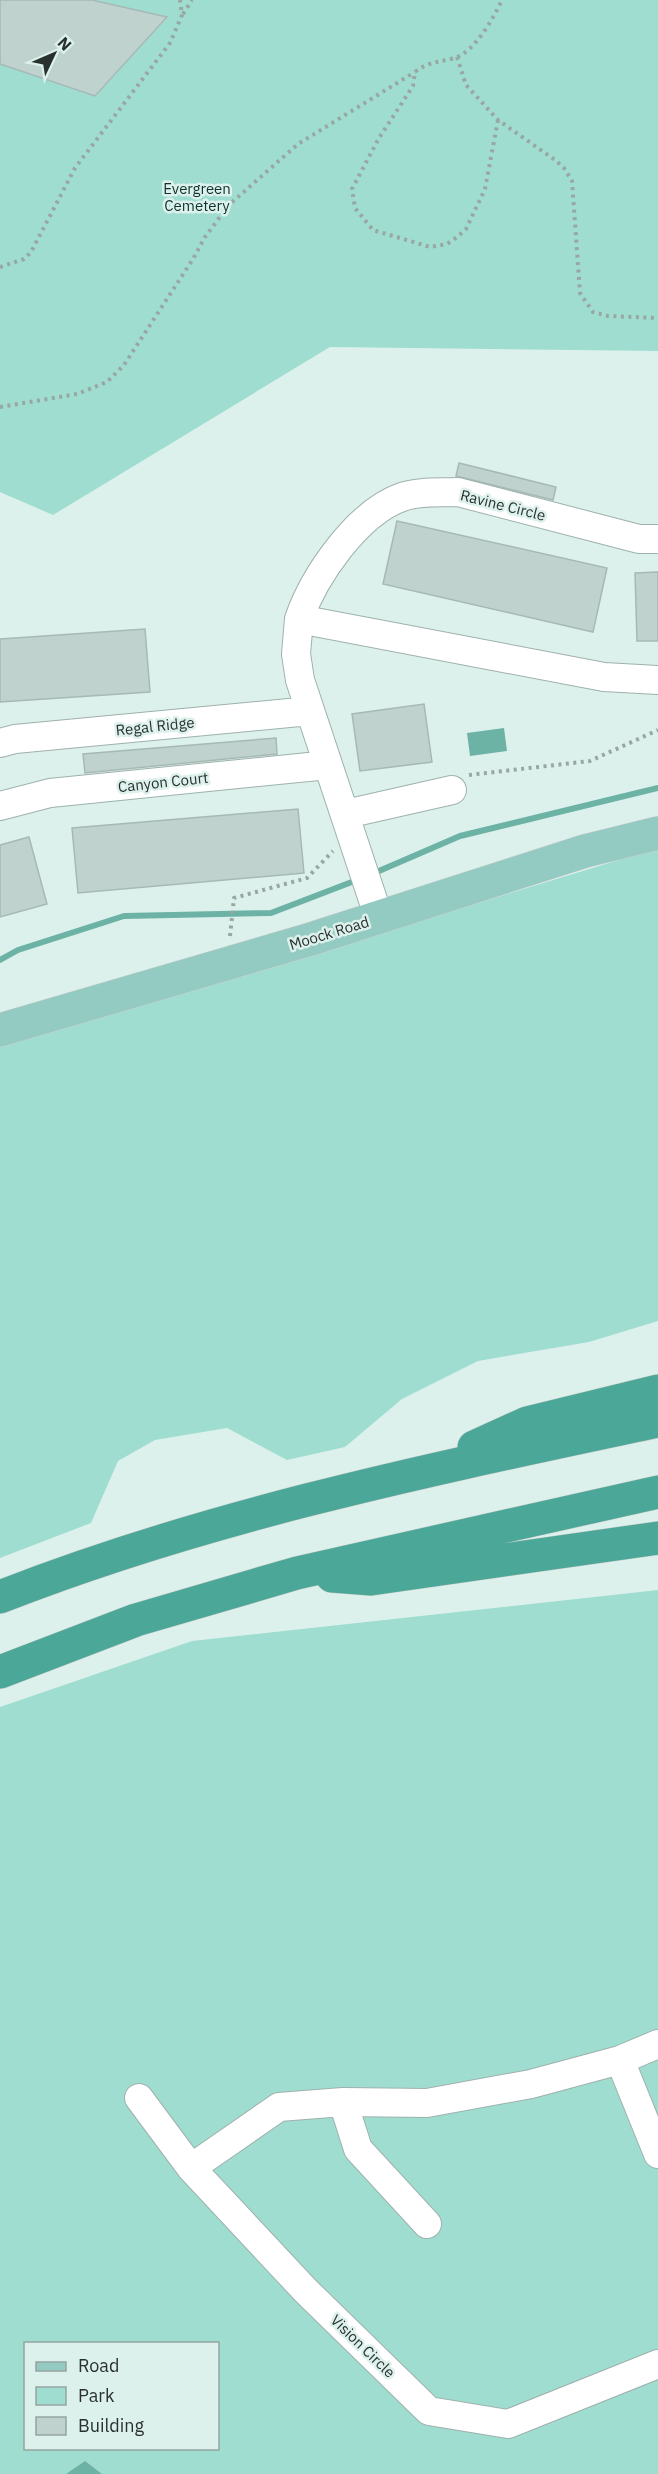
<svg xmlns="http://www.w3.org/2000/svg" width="658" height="2474" font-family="'IBM Plex Sans',sans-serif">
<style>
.green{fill:#a0ddd1;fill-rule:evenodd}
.water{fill:#6cb3a6}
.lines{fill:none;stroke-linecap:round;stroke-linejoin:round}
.stream{stroke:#6cb3a6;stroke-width:6}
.building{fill:#bfd2ce;stroke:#a7b9b5;stroke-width:1.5}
.minor-casing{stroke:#9eb1ad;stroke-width:30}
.major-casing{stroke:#cccecd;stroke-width:34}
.highway-casing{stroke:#cccecd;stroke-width:34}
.path{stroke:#98a7a3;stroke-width:4;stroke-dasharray:3 4.5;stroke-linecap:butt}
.minor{stroke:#fff;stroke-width:28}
.major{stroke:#93cac1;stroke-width:33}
.highway{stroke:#4ba798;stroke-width:33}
.labels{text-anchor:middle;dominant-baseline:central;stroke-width:5;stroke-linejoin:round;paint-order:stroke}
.park-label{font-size:15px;fill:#0f322d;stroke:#ddf1ec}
.street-label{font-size:15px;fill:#29312f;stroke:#ddf1ec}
</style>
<rect width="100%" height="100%" fill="#ddf1ec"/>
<path class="green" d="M0 0H658V351L330 347 53 515 0 492Z
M658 848V1321L589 1342 478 1361 402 1399 345 1447 287 1460 227 1428 155 1440 118 1461 91 1523 0 1558V1042L304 956Z
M658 1590V2474H0V1707L192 1641ZM26 2344H218V2448H26Z"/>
<path class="water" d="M504 728 507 751 470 756 467 733Z
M85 2461 102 2474H66Z"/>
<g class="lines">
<path class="stream" d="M372 874 460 836 658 788
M0 960 18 950 124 916 271 913 357 880"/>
</g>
<path class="building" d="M0 0H92L167 17 95 96 0 64Z
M459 463 556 487 553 500 456 476Z
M397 521 607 568 593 632 383 584Z
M658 572V641H637L635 573Z
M145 629 150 692 0 702V639Z
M424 704 432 762 360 771 352 714Z
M276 738 277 754 85 773 83 754Z
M298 809 304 873 78 893 72 828Z
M29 837 47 904 0 917V845Z"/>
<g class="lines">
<defs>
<path id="minor" d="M658 539H639L458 492C440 493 419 491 402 497 357 513 314 576 299 619L604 677 658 680
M299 619 296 654 300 680 379 918
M0 743 15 739 310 711
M0 806 50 793 328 765
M346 814 452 790
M620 2060 658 2044
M139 2098 191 2168 306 2291 429 2411 508 2424 658 2364
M343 2102 358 2149 427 2224
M191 2168 279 2107 343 2102 427 2103 531 2084 620 2060 658 2154"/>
<path id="major" d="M0 1030 311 939 585 851 658 833"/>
<path id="highway" d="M474 1447 527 1423 658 1391
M332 1576 371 1579 658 1538
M0 1597C211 1514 437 1468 658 1421
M0 1672 136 1620 297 1573 658 1492"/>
</defs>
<use href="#minor" class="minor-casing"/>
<use href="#major" class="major-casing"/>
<use href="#highway" class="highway-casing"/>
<path class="path" d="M183 14 192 0
M457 57 466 85 498 120 555 160 564 168 572 181 580 293 593 312 608 316 658 318
M498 120 485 189 466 229 457 237 447 244 430 247 373 230 355 208 352 189 379 138 413 86 415 72C427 62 440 62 455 58 475 51 493 19 502 0
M0 267 24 259 31 252 75 168 170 43 182 15 180 0
M0 407 77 394 107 382 124 365 193 259 205 237 229 205 298 144 415 72
M469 775 590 761 658 730
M230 936 234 898 307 878 333 851"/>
<use href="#minor" class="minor"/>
<use href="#major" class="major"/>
<use href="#highway" class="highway"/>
</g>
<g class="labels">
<g class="park-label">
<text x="197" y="188">Evergreen<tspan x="197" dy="17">Cemetery</tspan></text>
</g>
<g class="street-label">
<text transform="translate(503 505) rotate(14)">Ravine Circle</text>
<text transform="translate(155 726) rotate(-6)">Regal Ridge</text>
<text transform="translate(163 782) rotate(-6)">Canyon Court</text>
<text transform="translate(329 933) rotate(-17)">Moock Road</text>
<text transform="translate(363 2346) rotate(44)">Vision Circle</text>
</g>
</g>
<rect x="24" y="2342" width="195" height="108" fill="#ddf1ec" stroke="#95a4a0" stroke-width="1.5"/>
<rect x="36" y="2362" width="30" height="9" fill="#93cac1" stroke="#95a4a0" stroke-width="1.5"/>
<text x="78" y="2372" font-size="18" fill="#29312f">Road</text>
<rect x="36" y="2387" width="30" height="18" fill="#a0ddd1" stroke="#95a4a0" stroke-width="1.5"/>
<text x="78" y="2402" font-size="18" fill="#29312f">Park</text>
<rect x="36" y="2417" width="30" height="18" fill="#bfd2ce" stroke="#95a4a0" stroke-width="1.5"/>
<text x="78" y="2432" font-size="18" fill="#29312f">Building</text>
<g transform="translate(54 54) rotate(46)" stroke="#ddf1ec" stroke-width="4.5" paint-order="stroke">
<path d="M0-4.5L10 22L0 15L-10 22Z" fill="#29312f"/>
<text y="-9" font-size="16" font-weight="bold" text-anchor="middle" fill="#29312f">N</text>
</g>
</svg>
